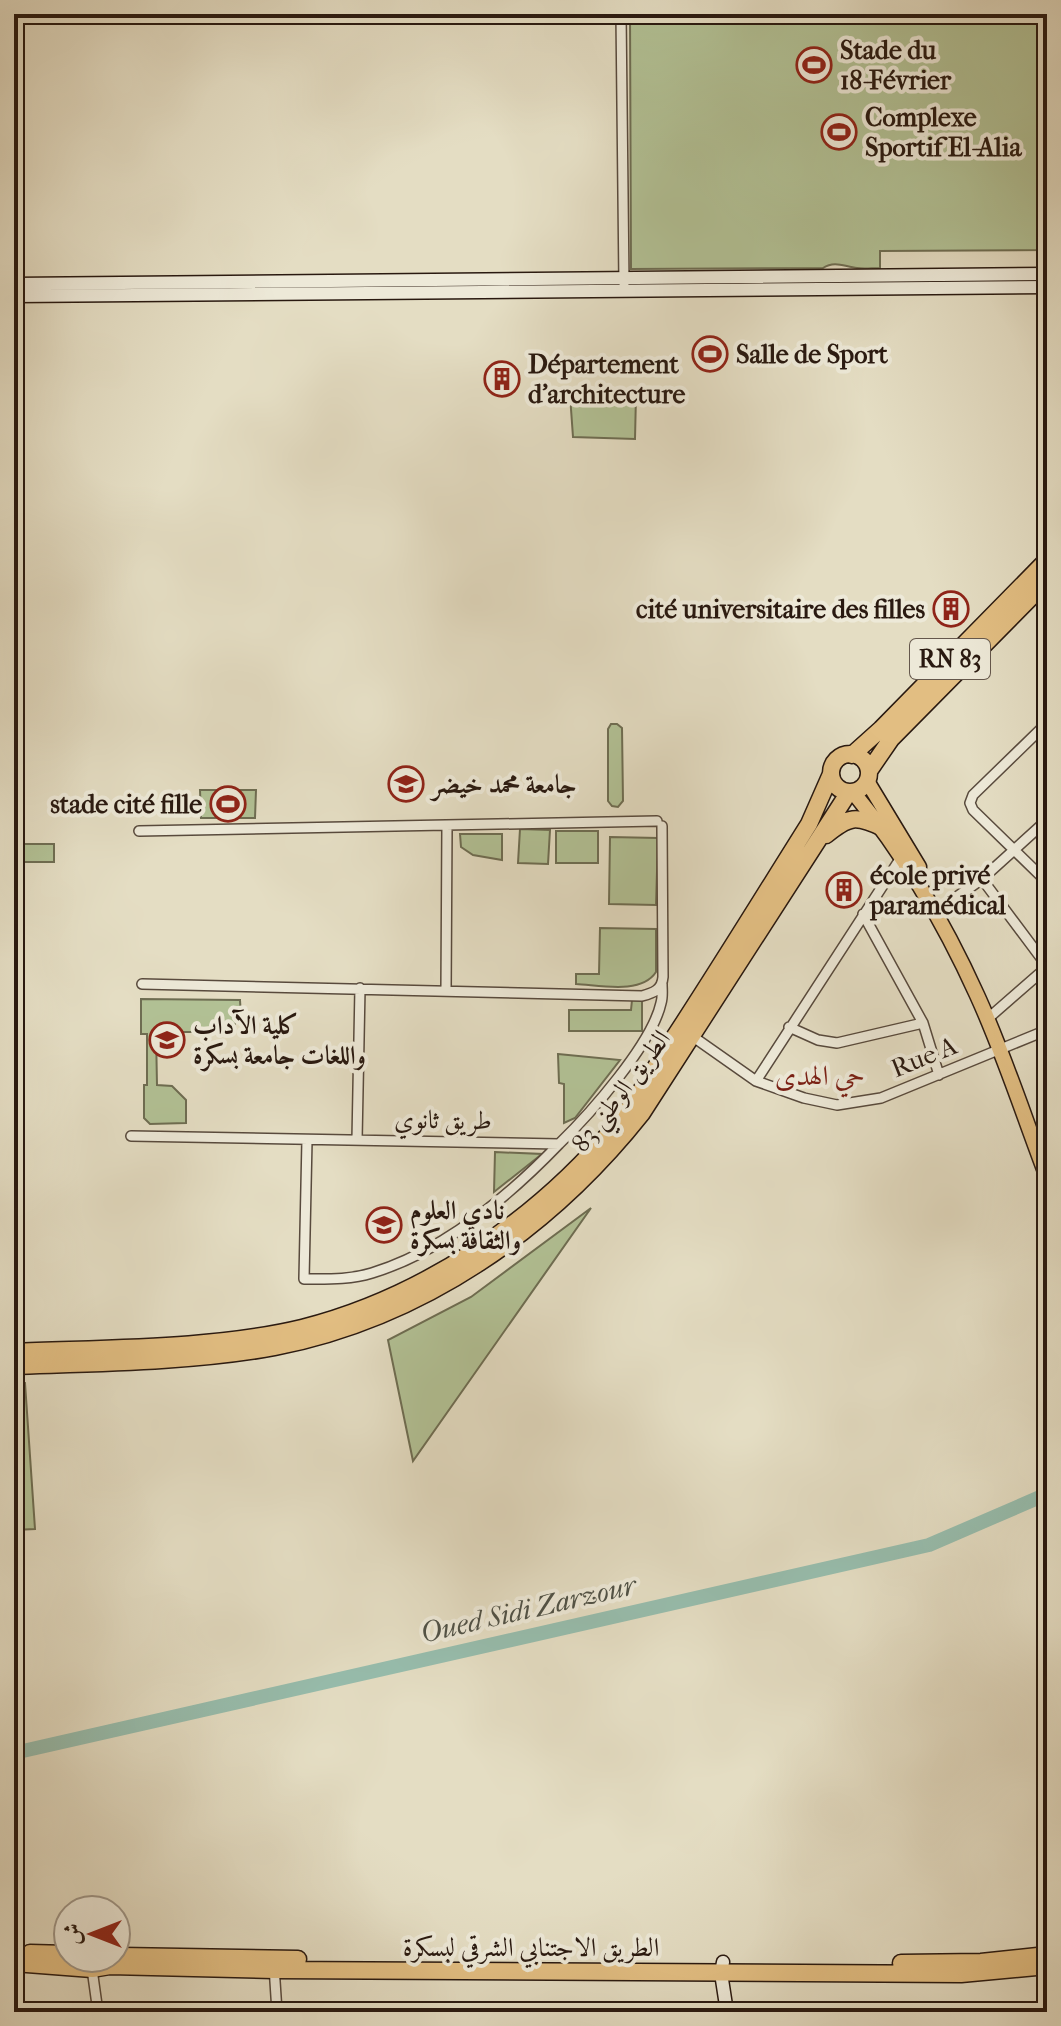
<svg xmlns="http://www.w3.org/2000/svg" width="1061" height="2026" font-family="'IM FELL French Canon',Amiri,serif">
<style>
.green{fill:#b2c195;stroke:#6e6d52;stroke-width:2}
.lines{fill:none;stroke-linecap:round;stroke-linejoin:round}
.river{stroke:#97bdad;stroke-width:14}
.street-casing{stroke:#584a3d;stroke-width:12}
.secondary-casing{stroke:#291910;stroke-width:15}
.primary-casing{stroke:#291910;stroke-width:17}
.highway-casing{stroke:#291910;stroke-width:19}
.street{stroke:#ede9d8;stroke-width:9}
.secondary{stroke:#ede9d8;stroke-width:12}
.primary{stroke:#e2be82;stroke-width:14}
.highway{stroke:#e2be82;stroke-width:16}
.labels{text-anchor:middle;dominant-baseline:central;stroke-width:8;stroke-linejoin:round;paint-order:stroke}
.shield{fill:#ede9d8;stroke:#64574c;stroke-width:2}
.shield-label{font-size:24px;font-weight:bold;fill:#291910}
.poi-label{font-size:26px;font-weight:bold;fill:#291910;stroke:#ede9d8;text-anchor:start}
.street-label{font-size:26px;fill:#291910;stroke:#ede9d8}
.neighbourhood-label{font-size:28px;fill:#7a1f14;stroke:#ede9d8}
.water-label{font-size:28px;font-style:italic;fill:#505247;stroke:#ede9d8}
</style>
<rect width="100%" height="100%" fill="#e4ddc3"/>
<filter id="stains"><feTurbulence type="fractalNoise" baseFrequency=".0025" numOctaves="4"/><feColorMatrix values="0 0 0 0 .2 0 0 0 0 .09 0 0 0 0 .02 0 0 0 .5 -.17"/></filter>
<radialGradient id="worn" r=".72"><stop offset=".6" stop-color="#630" stop-opacity="0"/><stop offset="1" stop-color="#630" stop-opacity=".3"/></radialGradient>
<path class="green" d="M630 14H1047V250L880 251V268C872 268 864 269 857 268 845 267 835 260 823 268L631 269Z
M570 395H636L635 439 573 437Z
M611 724H617L622 728 623 801 618 807 612 806 608 801V729Z
M200 790H256L255 818H201Z
M520 829 550 830 548 864 518 863Z
M556 831H598V863H556Z
M460 834H502V860L473 855 461 847Z
M610 837 658 838 656 905 609 904Z
M17 844H54V862H16Z
M600 928 656 929V972C641 995 599 985 576 984V974H599Z
M141 999 240 1000 241 1017 228 1032H156L157 1085 172 1086 186 1100V1123L150 1124 144 1118V1085H147V1034H141Z
M632 1000H642V1031H569V1010H631Z
M558 1054 620 1060 575 1118 564 1123V1084L559 1083Z
M495 1152 542 1154 494 1192Z
M591 1208 413 1461 388 1340 471 1297Z
M25 1383 35 1529 14 1530V1384Z"/>
<g class="lines">
<path class="river" d="M14 1753 929 1545 1047 1494"/>
<defs>
<path id="street" d="M621 14 624 284
M1047 723 973 795 970 803 973 810 1047 882
M139 831 657 821
M982 879 1047 966
M941 908 982 879 1047 820
M863 914 923 1023 939 1075
M142 984 642 996C653 993 662 990 663 977L662 826
M446 991 447 825
M992 1015 1047 967
M789 1027 818 1040 837 1043 923 1023
M692 1036 756 1081 804 1098 837 1105 881 1098 1047 1030
M756 1081 902 856
M131 1136 559 1144C590 1114 652 1044 661 1003 663 997 662 990 662 984
M307 1140 304 1279C327 1279 350 1280 372 1273 444 1251 508 1197 559 1144
M357 1140 360 988
M93 1958 92 1969 98 2012
M274 1966 277 2012"/>
<path id="secondary" d="M14 284 1047 274
M14 296 1047 287
M723 1962 721 1973 727 2012"/>
<path id="primary" d="M867 781 919 867
M853 792C903 853 944 922 977 995 1004 1054 1024 1117 1047 1177"/>
<path id="highway" d="M831 773a19 19 0 1 1 38 0a19 19 0 1 1-38 0Z
M852 755 881 729 1047 560
M869 771 891 739 1047 581
M826 835C849 816 856 815 883 828
M14 1352C105 1348 215 1349 302 1328 424 1297 537 1220 617 1124 640 1097 657 1063 677 1033 722 964 765 894 809 824L831 774
M14 1366C97 1363 194 1362 275 1347 423 1318 550 1229 642 1113L849 792
M30 1953 68 1954
M121 1956 298 1959
M14 1963 92 1969 110 1966 274 1970 961 1974 1047 1966
M901 1963 981 1962 1047 1955"/>
</defs>
<use href="#street" class="street-casing"/>
<use href="#secondary" class="secondary-casing"/>
<use href="#primary" class="primary-casing"/>
<use href="#highway" class="highway-casing"/>
<use href="#street" class="street"/>
<use href="#secondary" class="secondary"/>
<use href="#primary" class="primary"/>
<use href="#highway" class="highway"/>
</g>
<defs>
<symbol id="stadium-ring" viewBox="-11 -11 22 22"><circle r="9.5" fill="#ede9d8" stroke="#8f2418" stroke-width="1.5"/><path d="M0-5a6.5 5 0 1 0 0 10a6.5 5 0 1 0 0-10ZM-3.5-1.8h7v3.6h-7Z" fill="#8f2418"/></symbol>
<symbol id="building-ring" viewBox="-11 -11 22 22"><circle r="9.5" fill="#ede9d8" stroke="#8f2418" stroke-width="1.5"/><path d="M-4-6H4V6H1V3H-1V6H-4ZM-2.5-4.3h1.7v1.8h-1.7ZM.8-4.3h1.7v1.8H.8ZM-2.5-1h1.7V.8h-1.7ZM.8-1h1.7V.8H.8Z" fill="#8f2418"/></symbol>
<symbol id="university-ring" viewBox="-11 -11 22 22"><circle r="9.5" fill="#ede9d8" stroke="#8f2418" stroke-width="1.5"/><path d="M0-5L7-2L0 1L-7-2ZM-4 1L0 2.5L4 1V4Q0 6-4 4Z" fill="#8f2418"/></symbol>
</defs>
<g fill-rule="evenodd">
<use href="#stadium-ring" x="794" y="45" width="40" height="40"/>
<use href="#stadium-ring" x="819" y="112" width="40" height="40"/>
<use href="#stadium-ring" x="690" y="334" width="40" height="40"/>
<use href="#building-ring" x="482" y="359" width="40" height="40"/>
<use href="#building-ring" x="931" y="589" width="40" height="40"/>
<use href="#university-ring" x="386" y="764" width="40" height="40"/>
<use href="#stadium-ring" x="208" y="784" width="40" height="40"/>
<use href="#building-ring" x="824" y="870" width="40" height="40"/>
<use href="#university-ring" x="147" y="1020" width="40" height="40"/>
<use href="#university-ring" x="364" y="1205" width="40" height="40"/>
</g>
<g class="labels">
<rect class="shield" x="910" y="639" width="80" height="40" rx="6"/>
<g class="shield-label">
<text x="950" y="659">RN 83</text>
</g>
<g class="poi-label">
<text x="840" y="50">Stade du<tspan x="840" dy="30">18-Février</tspan></text>
<text x="865" y="117">Complexe<tspan x="865" dy="30">Sportif El-Alia</tspan></text>
<text x="736" y="354">Salle de Sport</text>
<text x="528" y="364">Département<tspan x="528" dy="30">d'architecture</tspan></text>
<text x="925" y="609" text-anchor="end">cité universitaire des filles</text>
<text x="432" y="784">جامعة محمد خيضر</text>
<text x="202" y="804" text-anchor="end">stade cité fille</text>
<text x="870" y="875">école privé<tspan x="870" dy="30">paramédical</tspan></text>
<text x="193" y="1025">كلية الآداب<tspan x="193" dy="30">واللغات جامعة بسكرة</tspan></text>
<text x="410" y="1210">نادي العلوم<tspan x="410" dy="30">والثقافة بسكرة</tspan></text>
</g>
<g class="street-label">
<text transform="translate(924 1057) rotate(-22)">Rue A</text>
<text transform="translate(621 1091) rotate(-53)">الطريق الوطني 83</text>
<text transform="translate(443 1120) rotate(1)">طريق ثانوي</text>
<text x="531" y="1947">الطريق الاجتنابي الشرقي لبسكرة</text>
</g>
<g class="neighbourhood-label">
<text x="820" y="1075">حي الهدى</text>
</g>
<g class="water-label">
<text transform="translate(528 1609) rotate(-13)">Oued Sidi Zarzour</text>
</g>
</g>
<rect width="1061" height="2026" fill="none" stroke="#e4ddc3" stroke-width="48"/>
<rect x="16" y="16" width="1029" height="1994" fill="none" stroke="#291910" stroke-width="4"/>
<rect x="24" y="24" width="1013" height="1978" fill="none" stroke="#291910" stroke-width="2"/>
<g transform="translate(92 1934) rotate(270)"><circle r="38" fill="#ede9d8" stroke="#9f9688" stroke-width="2"/>
<path d="M0-6L14 30L0 20L-14 30Z" fill="#8f2418"/>
<text y="-12" font-size="22" font-weight="bold" text-anchor="middle" fill="#291910">ش</text>
</g>
<rect width="100%" height="100%" filter="url(#stains)"/>
<rect width="100%" height="100%" fill="url(#worn)"/>
</svg>
